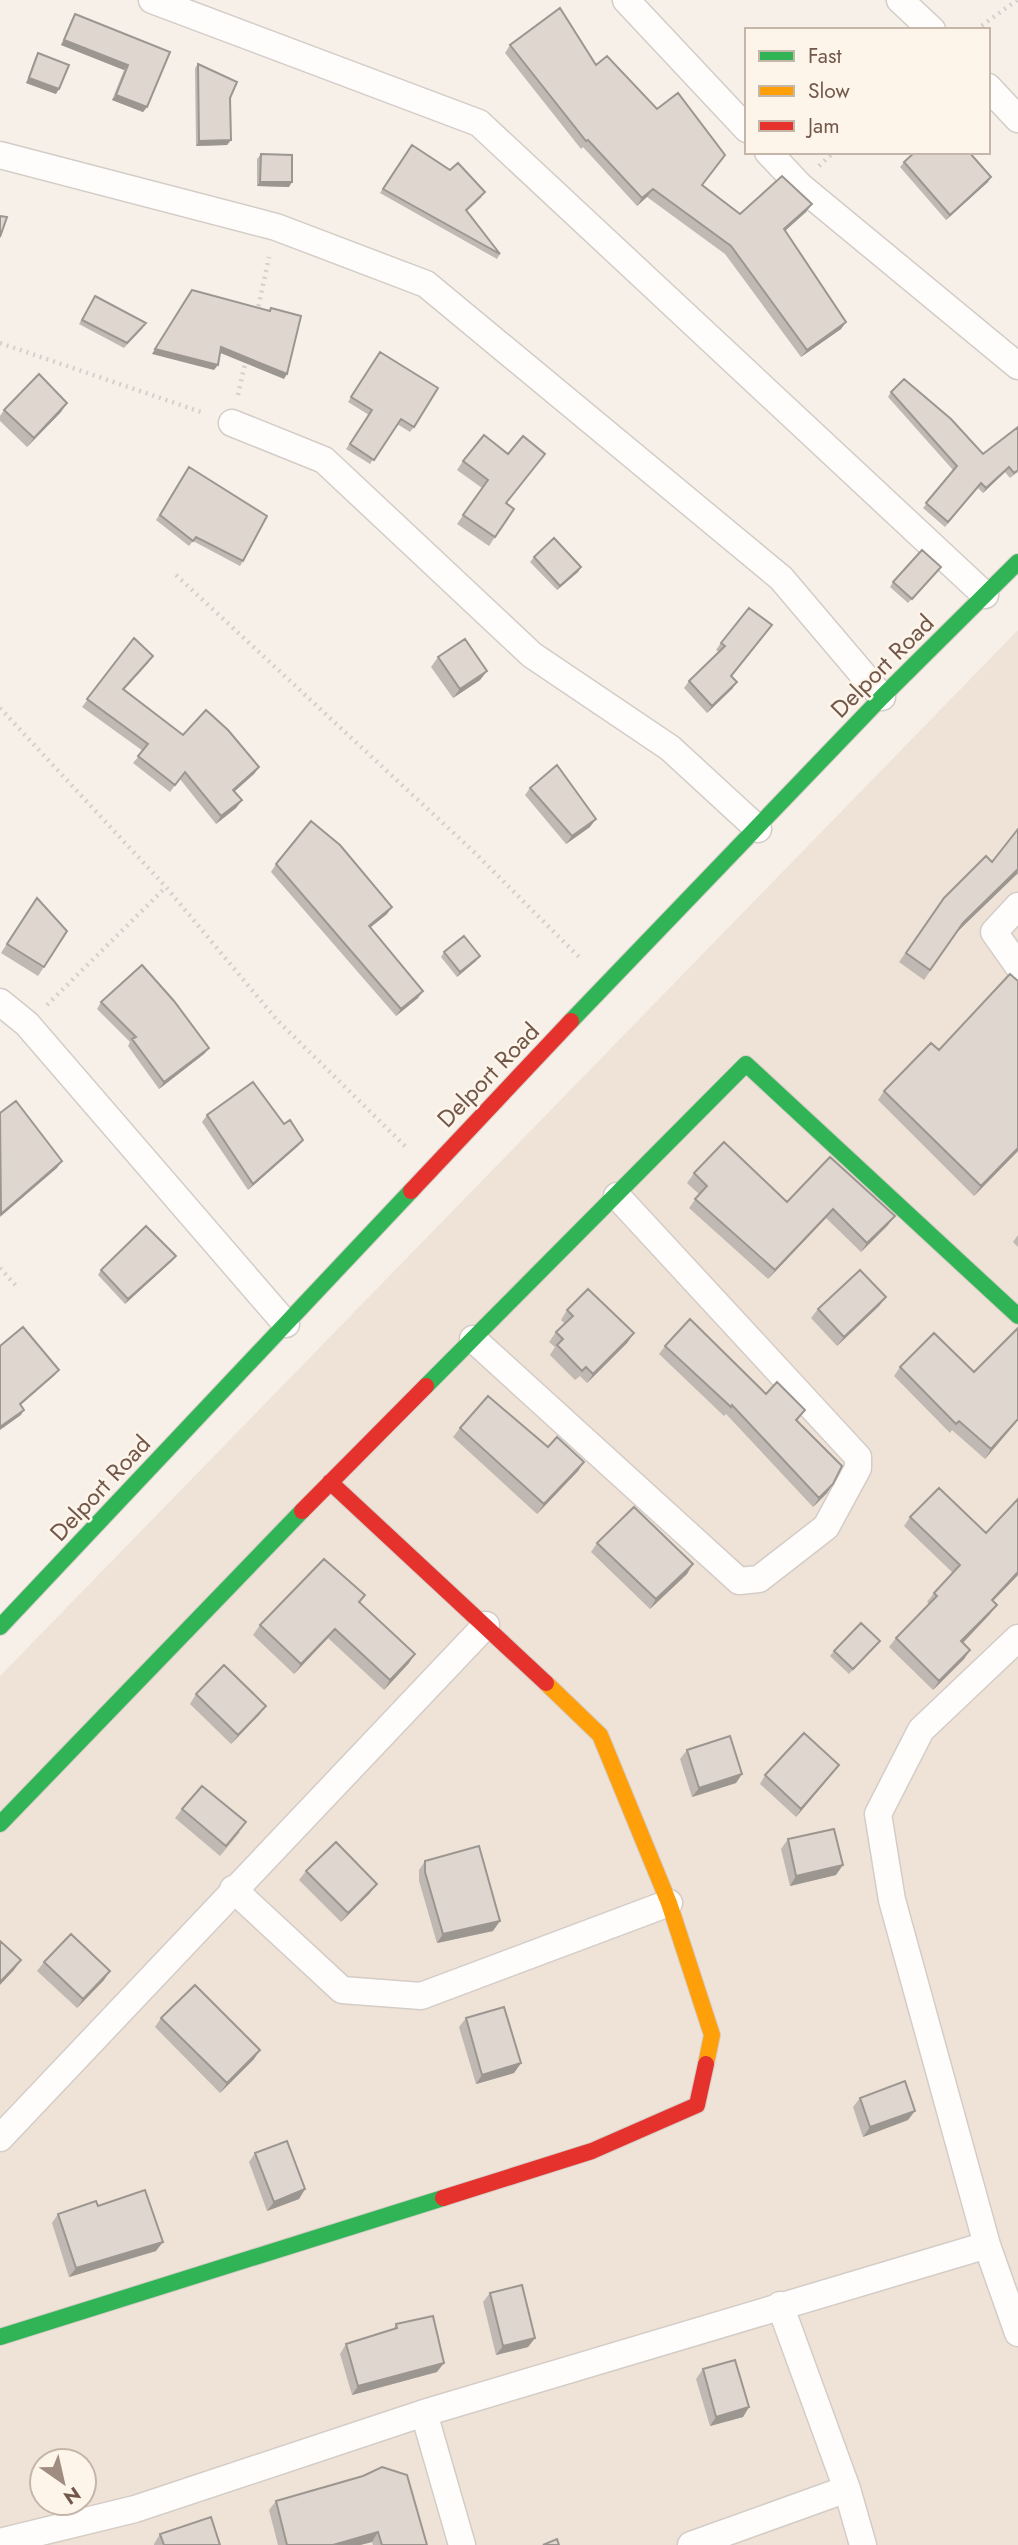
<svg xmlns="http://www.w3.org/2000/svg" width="1018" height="2545" font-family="Jost,sans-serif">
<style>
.residential{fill:#efe3d7;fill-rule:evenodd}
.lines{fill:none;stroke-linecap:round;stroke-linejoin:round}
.street-casing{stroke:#d4ccc6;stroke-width:29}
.fast-casing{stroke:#d4ccc6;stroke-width:18}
.slow-casing{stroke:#d4ccc6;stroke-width:18}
.jam-casing{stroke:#d4ccc6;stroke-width:18}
.path{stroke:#d6cfca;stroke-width:4.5;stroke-dasharray:2 5;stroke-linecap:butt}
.street{stroke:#fefdfc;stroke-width:26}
.fast{stroke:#30b455;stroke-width:16}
.slow{stroke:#ff9f0a;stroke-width:16}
.jam{stroke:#e5322d;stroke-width:16}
.wall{fill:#c0b8b2}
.shaded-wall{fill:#9c9691}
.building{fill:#dfd6cf;stroke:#9c9691;stroke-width:2}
.labels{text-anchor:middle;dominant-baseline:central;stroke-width:5;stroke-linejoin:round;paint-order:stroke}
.street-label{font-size:24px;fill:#72574b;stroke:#fef5ea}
</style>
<rect width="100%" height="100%" fill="#f6f0e9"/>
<path class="residential" d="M1018 630V2545H0V1676ZM42 2461H84V2503H42Z"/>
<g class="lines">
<defs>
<path id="street" d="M152 0 479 123 985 595
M626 0 747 129
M900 0 932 30
M988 87 1018 119
M768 152 800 186 1018 366
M0 155 276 227 426 284 781 578 882 697
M232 423 324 460 532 655 670 748 758 829
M1018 906 994 932 1018 966
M0 1002 27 1024 286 1324
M473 1339 739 1581 759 1579 826 1527 858 1468V1457L617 1196
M1018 1638 921 1730 878 1814 892 1900 987 2245 1018 2333
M233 1889 342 1990 421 1996 669 1903
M0 2138 486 1625
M780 2305 847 2489 863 2545
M424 2413 462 2545
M0 2542 135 2509 424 2413 987 2245
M691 2545 847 2489"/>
<path id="fast" d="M571 1021 882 697 1018 562
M426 1386 746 1064 1018 1316
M0 1627 411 1191
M0 1824 302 1511
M0 2337 443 2198"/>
<path id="slow" d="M546 1683 600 1735 669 1903 712 2035 706 2064"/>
<path id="jam" d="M411 1191 571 1021
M330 1482 546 1683
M302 1511 426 1386
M443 2198 592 2151 697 2105 706 2064"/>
</defs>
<use href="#street" class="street-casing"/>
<use href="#fast" class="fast-casing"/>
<use href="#slow" class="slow-casing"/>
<use href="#jam" class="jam-casing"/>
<path class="path" d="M976 30 1017 0
M819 166 834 152
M257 313 269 257
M0 343 204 413
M238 395 246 359
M176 575 473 851 581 959
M0 708 166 887 277 1020 406 1147
M47 1005 166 887
M0 1268 18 1288"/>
<use href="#street" class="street"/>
<use href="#fast" class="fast"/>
<use href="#slow" class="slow"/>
<use href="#jam" class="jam"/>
</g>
<path class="wall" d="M75 14 170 52 147 107 143 112 112 100 124 70 61 45 72 19Z
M510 45 596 65 657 109 725 155 702 185 740 214 812 204 806 212 785 231 846 322 841 329 801 357 725 254 647 197 637 206 583 147 581 149 505 53Z
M38 53 56 94 26 83 35 58Z
M198 64 231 140 227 145 196 146 195 68Z
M412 145 482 197 467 211 500 254 497 259 380 193Z
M261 154 289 187 257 186V159Z
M904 162 988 182 946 220 900 167Z
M95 296 143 328 124 348 79 324Z
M380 352 414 427 410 432 397 424 370 464 346 449 369 415 348 402Z
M891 392 983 454 1018 472 1010 478 1005 472 983 493 978 488 945 527 923 508 953 470 888 397Z
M4 410 61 412 27 447 0 421V416Z
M508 454H545L507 503 514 509 489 546 457 524 482 488 457 470 463 461Z
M189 467 243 561 240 566 193 541 189 546 156 520Z
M534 557 581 567 578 572 557 590 530 562Z
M941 567 908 603 890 587 893 582Z
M772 625 731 676 737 682 732 689 707 713 684 688 689 681 719 652 716 650 721 643Z
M134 638 148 663 124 690 183 735 259 767 254 774 234 792 242 800 236 808 216 824 180 779 170 792 133 763 143 751 82 707Z
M438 657 487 671 480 680 453 698 431 667Z
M530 788 590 827 566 844 525 795Z
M1018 829V875L1017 874 957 932 924 980 899 962 944 898 992 862Z
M276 864 387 914 370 928 418 998 396 1016 271 872Z
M30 907 44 967 38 976 1 953Z
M444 952 476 961 457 977 441 957Z
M101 1002 209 1048 204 1054 159 1089 128 1046 130 1042 97 1009Z
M939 1050 1018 1151 974 1196 878 1100 884 1091Z
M207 1115 284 1124 303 1140 298 1146 248 1190 202 1122Z
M830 1157 888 1225 861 1252 826 1218 768 1279 689 1208 699 1194 687 1183 694 1173 787 1202Z
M1018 1235V1247L1013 1242Z
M172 1261 125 1304 98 1275 101 1270Z
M886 1297 879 1306 837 1346 811 1318 818 1309Z
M567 1310 634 1333 627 1343 587 1383 580 1376 575 1380 550 1355 555 1347 549 1342 556 1332 565 1324 561 1320Z
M665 1346 766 1394 799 1419 797 1421 833 1484 827 1493 813 1507 726 1414 724 1416 659 1354Z
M900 1367 1018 1420 985 1459 952 1430 950 1433 894 1376Z
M460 1428 548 1447 584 1462 578 1471 537 1514 453 1437Z
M910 1517 986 1533 1018 1575 993 1601 990 1614 963 1643 970 1650 964 1659 933 1690 889 1647 896 1638 930 1604 927 1602 934 1593 953 1573 904 1526Z
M597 1543 687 1574 650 1609 591 1552Z
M365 1595 360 1602 409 1663 384 1690 328 1638 294 1674 253 1635 260 1625Z
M876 1646 849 1674 830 1656 834 1651Z
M196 1694 266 1706 259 1715 231 1744 190 1704Z
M687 1750 742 1774 736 1783 692 1797 680 1759Z
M833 1773 796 1817 760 1784 765 1775Z
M182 1809 240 1832 220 1856 175 1818Z
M788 1839 836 1875 790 1886 781 1849Z
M425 1861 493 1931 437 1943 419 1881V1870Z
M306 1871 370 1893 341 1922 299 1880Z
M44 1962 104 1980 77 2008 37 1971Z
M161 2018 254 2059 220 2093 155 2027Z
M466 2018 521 2063 514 2073 476 2084 459 2027Z
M860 2098 908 2120 863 2137 853 2107Z
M255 2153 305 2189 299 2199 267 2211 249 2162Z
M98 2206 156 2251 69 2277 52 2223 58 2214Z
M490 2293 535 2338 528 2347 496 2355 483 2302Z
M396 2324 437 2372 352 2395 340 2354 346 2344 393 2330Z
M703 2369 749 2407 743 2417 710 2426 696 2379Z
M276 2501 427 2545H373L372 2542 360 2545H278L269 2510Z
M160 2534 220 2545H154V2544Z"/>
<path class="shaded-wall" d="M64 40 128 65 124 70 61 45Z
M29 78 59 89 56 94 26 83Z
M116 95 147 107 143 112 112 100Z
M231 140 227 145 196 146 199 141Z
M991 177 988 182 946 220 950 215Z
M260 182H292L289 187 257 186Z
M653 189 647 197 637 206 642 198Z
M812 204 806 212 778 237 784 229Z
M846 322 841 329 801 357 807 350Z
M221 347 287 374 284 379 218 352Z
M155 349 218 365 214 370 152 354Z
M67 403 61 412 27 447 34 438Z
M1009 467 1005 472 983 493 986 488Z
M581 567 578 572 557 590 560 586Z
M153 656 148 663 118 696 123 689Z
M487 671 480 680 453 698 460 689Z
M737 682 732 689 707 713 712 706Z
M259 767 254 774 228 797 233 790Z
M242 800 236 808 216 824 221 816Z
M596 819 590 827 566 844 572 836Z
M1018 869 1017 874 957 932 963 923Z
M392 907 387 914 363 933 369 926Z
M480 956 476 961 457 977 460 972Z
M423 991 418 998 396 1016 401 1009Z
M209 1048 204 1054 159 1089 164 1082Z
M303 1140 298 1146 248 1190 253 1184Z
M1018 1148V1151L974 1196 981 1186Z
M62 1161 57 1168 0 1217 1 1214Z
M833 1209 826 1218 768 1279 775 1270Z
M895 1216 888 1225 861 1252 867 1243Z
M176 1256 172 1261 125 1304 128 1299Z
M886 1297 879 1306 837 1346 844 1337Z
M634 1333 627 1343 587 1383 593 1374Z
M59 1370 55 1375 16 1409 20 1404Z
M24 1410 21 1415 0 1430V1427Z
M1018 1419V1420L985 1459 991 1449Z
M584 1462 578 1471 537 1514 544 1504Z
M833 1484 827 1493 813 1507 819 1498Z
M693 1564 687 1574 650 1609 656 1599Z
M1018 1572V1575L985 1609 992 1600Z
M997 1605 990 1614 955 1651 961 1641Z
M335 1629 328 1638 294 1674 301 1664Z
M970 1650 964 1659 933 1690 939 1681Z
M415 1654 409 1663 384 1690 390 1680Z
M266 1706 259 1715 231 1744 238 1735Z
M839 1765 833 1773 796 1817 801 1809Z
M742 1774 736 1783 692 1797 699 1788Z
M843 1865 836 1875 790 1886 796 1876Z
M377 1884 370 1893 341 1922 348 1913Z
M500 1921 493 1931 437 1943 443 1934Z
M21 1960 14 1970 0 1985V1982Z
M110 1971 104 1980 77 2008 83 1999Z
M260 2050 254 2059 220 2093 227 2083Z
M521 2063 514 2073 476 2084 482 2075Z
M915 2111 908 2120 863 2137 870 2127Z
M305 2189 299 2199 267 2211 274 2202Z
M163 2242 156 2251 69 2277 76 2268Z
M535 2338 528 2347 496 2355 503 2346Z
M444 2363 437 2372 352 2395 358 2386Z
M749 2407 743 2417 710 2426 716 2417Z
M378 2532 372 2542 360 2545H333Z"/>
<path class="building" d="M560 8 596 65 607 56 657 109 678 93 725 155 702 185 740 214 782 176 812 204 784 229 846 322 807 350 731 246 653 189 642 198 588 140 586 141 510 45Z
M75 14 170 52 147 107 116 95 128 65 64 40Z
M38 53 69 65 59 89 29 78Z
M198 64 237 82 230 98 231 140 199 141Z
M412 145 450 170 458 163 485 192 466 210 500 254 383 189Z
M915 152H969L991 177 950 215 904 162Z
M261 154 292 155V182H260Z
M0 216 7 217 0 237Z
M192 290 270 311 271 308 301 316 287 374 221 347 218 365 155 349Z
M95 296 146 323 127 343 82 320Z
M380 352 438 388 414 427 401 419 374 460 350 444 372 410 351 397Z
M39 374 67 403 34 438 4 410Z
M904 379 951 419 983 454 1018 427V470L1014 473 1009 467 986 488 981 483 948 522 926 503 957 466 891 392Z
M484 435 508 454 523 436 545 454 506 503 514 509 495 537 463 515 488 480 463 461Z
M189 467 267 516 243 561 196 537 193 541 160 515Z
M554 538 581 567 560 586 534 557Z
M922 550 941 567 912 599 893 582Z
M749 608 772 625 731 676 737 682 712 706 689 681 725 646 721 643Z
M134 638 153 656 123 689 183 735 206 710 228 730 259 767 233 790 242 800 221 816 185 772 175 785 138 756 148 744 87 699Z
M465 639 487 671 460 689 438 657Z
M557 765 596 819 572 836 530 788Z
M311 821 340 845 392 907 369 926 423 991 401 1009 276 864Z
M1018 829V869L963 923 930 970 906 953 944 898 986 856 992 862Z
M37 898 67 931 44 967 7 944Z
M464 936 480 956 460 972 444 952Z
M142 965 174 1001 209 1048 164 1082 132 1039 136 1037 101 1002Z
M1010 974 1018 981V1148L981 1186 884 1091 931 1043 939 1050Z
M253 1082 284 1124 290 1120 303 1140 253 1184 207 1115Z
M16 1101 62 1161 1 1214 0 1113Z
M724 1142 787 1202 830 1157 895 1216 867 1243 833 1209 775 1270 695 1199 707 1186 694 1173Z
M146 1226 176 1256 128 1299 101 1270Z
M860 1270 886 1297 844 1337 818 1309Z
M588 1289 634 1333 593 1374 586 1367 582 1371 557 1345 563 1339 556 1332 573 1316 567 1310Z
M690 1319 766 1394 777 1382 805 1410 796 1420 842 1466 833 1484 819 1498 732 1405 731 1407 665 1346Z
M23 1327 59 1370 20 1404 24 1410 0 1427V1346Z
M1018 1328V1419L991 1449 959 1421 956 1424 900 1367 934 1333 974 1372Z
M488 1396 548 1447 557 1437 584 1462 544 1504 460 1428Z
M939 1488 986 1533 1018 1499V1572L992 1600 997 1605 961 1641 970 1650 939 1681 896 1638 937 1596 934 1593 960 1565 910 1517Z
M634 1507 693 1564 656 1599 597 1543Z
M324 1559 365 1595 359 1602 415 1654 390 1680 335 1629 301 1664 260 1625Z
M861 1623 880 1641 853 1669 834 1651Z
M224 1665 266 1706 238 1735 196 1694Z
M804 1733 839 1765 801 1809 765 1775Z
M730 1736 742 1774 699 1788 687 1750Z
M202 1786 246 1822 226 1846 182 1809Z
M834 1829 843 1865 796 1876 788 1839Z
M336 1842 377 1884 348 1913 306 1871Z
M479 1846 500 1921 443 1934 425 1872V1861Z
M71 1934 110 1971 83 1999 44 1962Z
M0 1941 21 1960 0 1982Z
M195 1985 260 2050 227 2083 161 2018Z
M504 2007 521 2063 482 2075 466 2018Z
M905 2081 915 2111 870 2127 860 2098Z
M287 2141 305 2189 274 2202 255 2153Z
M145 2190 163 2242 76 2268 58 2214 96 2201 98 2206Z
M522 2285 535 2338 503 2346 490 2293Z
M433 2316 444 2363 358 2386 346 2344 397 2328 396 2324Z
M735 2360 749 2407 716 2417 703 2369Z
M382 2467 407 2475 427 2545H382L378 2532 333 2545H287L276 2501 363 2476Z
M211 2517 220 2545H164L160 2534Z
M557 2539 559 2545H543Z"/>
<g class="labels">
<g class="street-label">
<text transform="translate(882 666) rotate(-45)">Delport Road</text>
<text transform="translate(488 1075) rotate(-46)">Delport Road</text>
<text transform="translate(100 1488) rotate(-47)">Delport Road</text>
</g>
</g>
<rect x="745" y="28" width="245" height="126" fill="#fef5ea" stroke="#c6b6aa" stroke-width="2"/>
<rect x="759" y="51" width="35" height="10" fill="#30b455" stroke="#c6b6aa" stroke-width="2"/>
<text x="808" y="63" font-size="21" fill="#72574b">Fast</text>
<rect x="759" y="86" width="35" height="10" fill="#ff9f0a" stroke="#c6b6aa" stroke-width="2"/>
<text x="808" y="98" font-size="21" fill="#72574b">Slow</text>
<rect x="759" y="121" width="35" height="10" fill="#e5322d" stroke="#c6b6aa" stroke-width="2"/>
<text x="808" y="133" font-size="21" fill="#72574b">Jam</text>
<g transform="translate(63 2482) rotate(146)"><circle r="33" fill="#fef5ea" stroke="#c6b6aa" stroke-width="2"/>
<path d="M0-5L12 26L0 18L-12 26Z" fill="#a08d82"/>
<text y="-10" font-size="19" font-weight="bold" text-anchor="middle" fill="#72574b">N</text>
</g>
</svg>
